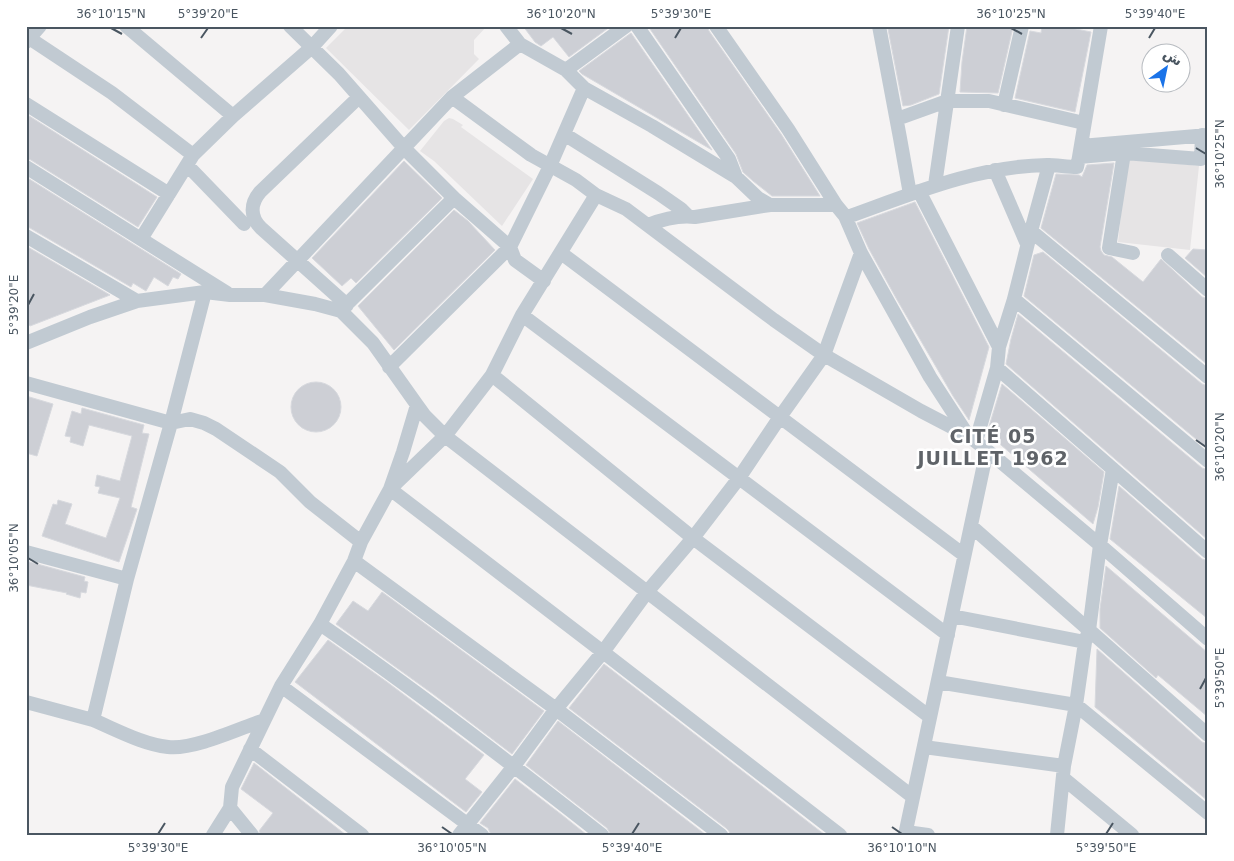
<svg xmlns="http://www.w3.org/2000/svg" width="1234" height="861" font-family="'DejaVu Sans',Vazirmatn,sans-serif">
<style>
.education{fill:#e6e4e5}
.building{fill:#cdcfd5;stroke:#d7d9de}
.lines{fill:none;stroke-linecap:round;stroke-linejoin:round}
.minor{stroke:#c1cad2;stroke-width:14}
.ticks{fill:none;stroke:#4a5661;stroke-width:2}
.labels{text-anchor:middle;dominant-baseline:central;stroke-width:5;stroke-linejoin:round;paint-order:stroke}
.district-label{font-size:19px;font-weight:bold;letter-spacing:1px;fill:#5f6368;stroke:#fff}
.neatline{fill:none;stroke:#4a5661;stroke-width:2}
.ticks-label{font-size:12px;text-anchor:middle;fill:#4a5661}
</style>
<rect width="100%" height="100%" fill="#f5f3f3"/>
<path class="education" d="M348 26H487L474 40V54L479 59 409 130 326 48Z
M449 118 453 119 463 125 461 127 533 179 502 226 434 161 420 151 444 121Z
M1127 158 1199 166 1190 250 1118 242Z"/>
<path class="building" d="M523 26H611L569 57 553 37 541 46 535 42Z
M648 26H707L709 31 781 134 820 196H772L753 181 743 172 736 154Z
M900 26H949L939 94 911 105 903 106 888 29Z
M967 26H1008L1013 27 998 93 960 92 962 62Z
M1042 26H1061L1091 32 1075 112 1015 98 1030 31 1041 33Z
M631 33 712 150 582 74 579 71Z
M26 114 157 197 138 227 31 160 26 158Z
M404 161 442 198 356 283 351 278 342 286 312 258Z
M1114 163 1100 247 1101 251 1104 255 1112 257 1143 282 1161 259 1202 297 1208 299V365L1041 228 1056 174 1079 175 1082 177 1087 165Z
M26 177 181 274 178 279 173 277 168 286 154 277 146 291 133 283 131 287 30 228 26 227Z
M915 202 989 347 969 420 953 396 896 298 869 249 857 223Z
M454 210 468 221 495 250 394 350 358 306Z
M26 246 110 295 30 326 26 322Z
M1193 249 1208 250V278L1185 258Z
M1043 252 1202 384 1208 386V449L1024 296 1034 255Z
M1018 314 1202 468 1208 470V540L1006 364 1011 339Z
M291 407a25 25 0 1 1 50 0a25 25 0 1 1-50 0Z
M1002 384 1104 472 1098 507 1093 524 987 433Z
M26 396 53 404 37 456 26 453V434L29 425H26Z
M82 408 144 425 142 433 149 434 131 507 137 509 119 562 42 536 53 504 57 505 58 500 72 504 65 524 106 538 120 498 98 493 100 487 95 486 97 475 120 481 132 436 89 425 83 446 70 442 71 437 65 436 72 411 81 414Z
M1119 486 1202 559 1208 561V619L1110 539Z
M26 561 85 577 84 581 88 582 86 593 81 592 80 598 66 594 67 593 26 585Z
M1106 566 1208 653V717L1158 675 1156 678 1100 628V609Z
M382 592 544 711 512 754 433 694 336 624 353 601 368 611Z
M328 640 387 682 484 755 465 779 482 792 466 812 295 682Z
M1097 649 1202 742 1208 744V801L1095 707Z
M604 664 825 835H730L729 831 726 828 569 708Z
M558 721 706 835H611L607 828 526 765Z
M254 763 346 835H261L259 831 273 813 241 789Z
M515 779 562 815 587 835H491L488 828 480 823Z"/>
<g class="lines">
<path class="minor" d="M126 26 233 116
M290 26 339 74 404 148 454 198 510 247 515 260 544 281
M637 26 729 159 736 177
M716 26 788 129 836 205 845 216 861 253 930 377 967 434
M879 26 900 138 910 194
M29 38 112 93 193 155
M26 42 40 26
M566 70 626 26
M584 88 652 126 736 177 758 198 770 205
M452 97 531 155 576 180 596 195 626 209 774 320 824 355 921 411 967 435 983 447 1100 545 1208 639
M26 104 169 194
M1004 105 1022 26
M897 119 947 101H989L1084 123
M564 134 658 193 681 209 688 216
M1081 146 1208 135
M1124 153 1109 248 1133 253
M1079 157 1101 26
M187 165 244 224
M26 167 227 293
M995 170 1027 244
M935 185 958 26
M919 191 999 347
M845 216H850C914 193 978 166 1047 165 1057 165 1067 167 1077 167L1079 157 1124 153 1201 159 1202 135
M648 225C663 219 678 215 695 217L770 205H836
M1031 231 1208 377
M26 236 137 301
M141 239 193 155 233 116 312 47 331 26
M561 253 964 555
M1168 255 1208 290
M265 295 452 97 520 44
M1014 299 1208 461
M347 305 261 228C250 217 250 204 260 192L359 97
M341 310 454 198
M522 315 948 635
M26 343 90 317 137 301 205 292 230 295H265L315 304 341 311 373 343 417 405 425 416 445 436 913 797
M389 367 510 247 550 166 584 88 566 70 520 44 506 26
M997 368 1208 552
M492 375 693 538 930 717
M26 383 171 423 190 419 204 423 216 429 280 472 310 502 361 542
M417 405 403 452 390 489 603 652 840 835
M976 441 997 368 999 347 1014 299 1031 231 1049 165
M971 526 1208 735
M26 552 127 579
M354 561 556 709 721 835
M952 616 1085 642
M320 624C417 691 510 763 602 835
M938 682 1076 705 1208 813
M281 686 482 835
M26 702 93 720 127 579 171 423 205 292
M93 720C117 730 142 744 168 747 194 750 238 729 264 720
M924 747 1064 766
M250 749 362 835
M1063 778 1132 835
M230 808 252 835
M906 832 928 835
M213 835 230 808 232 787 281 686 320 624 354 561 361 542 390 489 445 436 492 375 522 315 596 195
M459 835 514 766 556 709 603 652 647 592 693 538 739 478 780 417 824 355 861 253
M905 835 987 450
M1057 835 1064 766 1076 705 1085 642 1089 630 1100 545 1113 469"/>
</g>
<path class="ticks" d="M111 28 122 34M561 28 572 34M1011 28 1022 34M201 38 208 28M675 38 681 28M1149 38 1155 28M1196 148 1206 154M28 305 34 294M1196 440 1206 447M28 558 38 564M1200 689 1206 678M442 827 452 834M892 827 902 834M158 834 165 823M632 834 639 823M1106 834 1113 823"/>
<g class="labels">
<g class="district-label">
<text x="993" y="436">CITÉ 05<tspan x="993" dy="22">JUILLET 1962</tspan></text>
</g>
</g>
<rect width="1234" height="861" fill="none" stroke="#ffffff" stroke-width="55"/>
<g transform="translate(1166 68) rotate(33)"><circle r="24" fill="#ffffff" stroke="#b7bbc0"/>
<path d="M0-4L9 19L0 12L-9 19Z" fill="#1a73e8"/>
<text y="-8" font-size="14" font-weight="bold" text-anchor="middle" fill="#4a5661">ش</text>
</g>
<rect x="28" y="28" width="1178" height="806" class="neatline"/>
<g class="ticks-label">
<text x="111" y="18">36°10'15"N</text>
<text x="208" y="18">5°39'20"E</text>
<text x="561" y="18">36°10'20"N</text>
<text x="681" y="18">5°39'30"E</text>
<text x="1011" y="18">36°10'25"N</text>
<text x="1155" y="18">5°39'40"E</text>
<text transform="translate(1220 154) rotate(-90)" y="4">36°10'25"N</text>
<text transform="translate(14 305) rotate(-90)" y="4">5°39'20"E</text>
<text transform="translate(1220 447) rotate(-90)" y="4">36°10'20"N</text>
<text transform="translate(14 558) rotate(-90)" y="4">36°10'05"N</text>
<text transform="translate(1220 678) rotate(-90)" y="4">5°39'50"E</text>
<text x="158" y="852">5°39'30"E</text>
<text x="452" y="852">36°10'05"N</text>
<text x="632" y="852">5°39'40"E</text>
<text x="902" y="852">36°10'10"N</text>
<text x="1106" y="852">5°39'50"E</text>
</g>
</svg>
